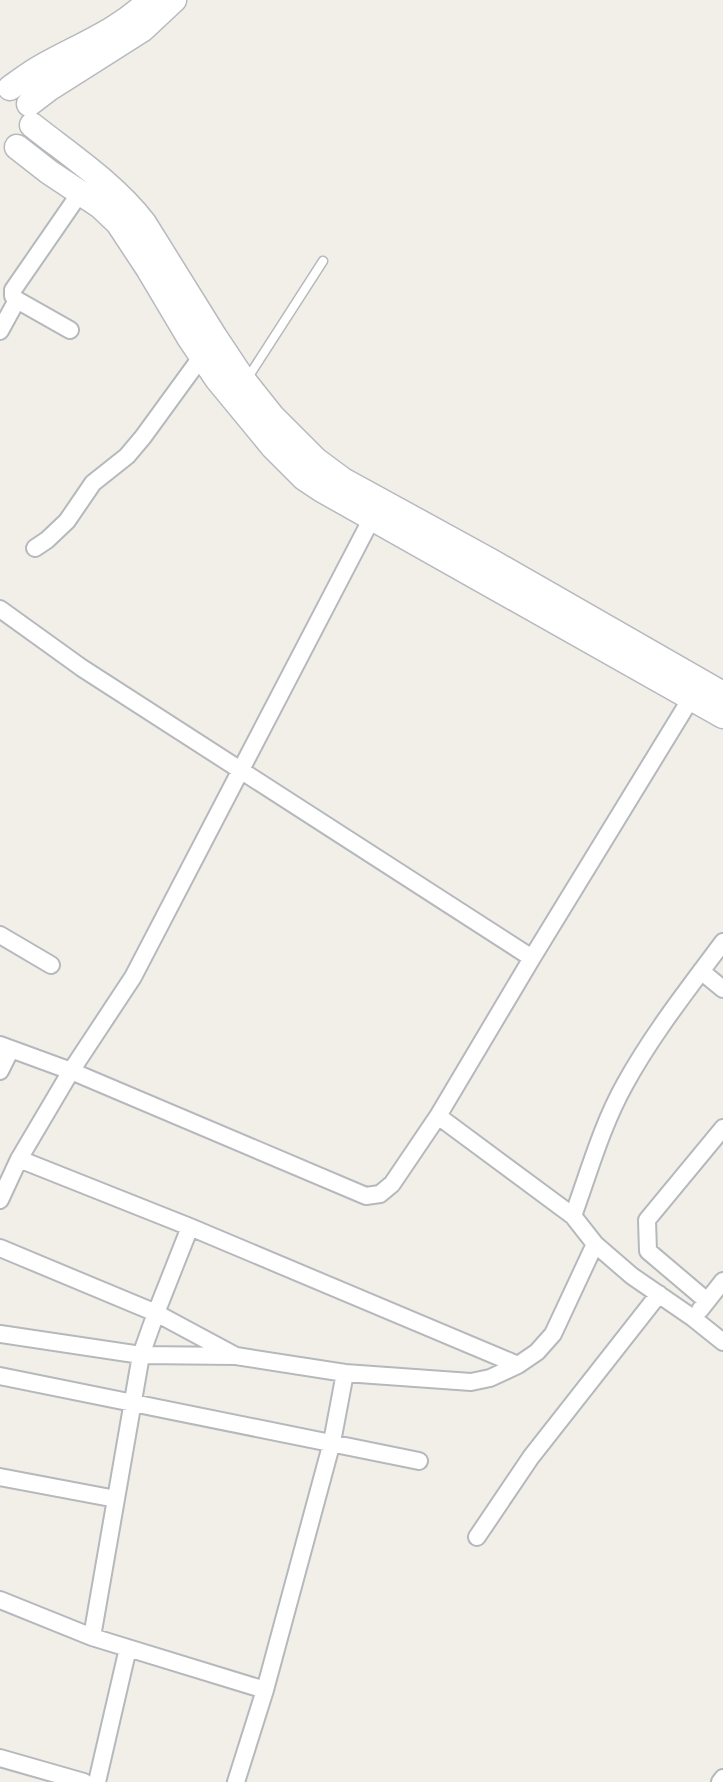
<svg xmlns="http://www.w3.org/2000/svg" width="723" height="1782" font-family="'Noto Sans',sans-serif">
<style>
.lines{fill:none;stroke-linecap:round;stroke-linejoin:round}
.lane-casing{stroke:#b5b8bc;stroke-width:11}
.street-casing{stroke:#b5b8bc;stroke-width:20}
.secondary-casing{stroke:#b6babf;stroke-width:27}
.lane{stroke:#fff;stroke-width:8}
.street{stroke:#fff;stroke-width:16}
.secondary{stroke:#fff;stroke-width:24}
</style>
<rect width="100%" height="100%" fill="#f1efe8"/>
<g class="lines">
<defs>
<path id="lane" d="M247 379 323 261"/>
<path id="street" d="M70 330 17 300 13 296V290L80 193
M0 331 17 300
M35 548 47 540 67 521 93 483 127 456 143 437 202 356
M0 609 82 668 532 958
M696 690 532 958 438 1116 573 1216 595 1244 632 1276 693 1318 723 1342
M0 935 51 965
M701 971 723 989
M0 1045 71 1071 366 1196 380 1194 392 1184 438 1116
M0 1071 11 1049
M19 1159 190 1227 518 1365 537 1352 553 1334 595 1244
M0 1200 19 1159 71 1071 133 977 372 518
M573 1216C589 1172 602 1125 625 1084 653 1033 689 988 723 942
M0 1248 156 1313 190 1227
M707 1301 648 1251 647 1220 723 1128
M700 1310 723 1281
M0 1334 141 1355 92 1637 265 1690 332 1442 345 1373 471 1382 490 1378 518 1365
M236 1356 156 1313 141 1355 236 1356 345 1373
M0 1376 419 1461
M0 1477 116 1499
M477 1537 531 1457 659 1294
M0 1600 92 1637
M0 1758 84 1782
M97 1782 128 1648
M236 1782 265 1690
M720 1782 723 1778"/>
<path id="secondary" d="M10 88C20 81 30 73 41 67 78 46 119 31 150 0
M29 104 50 88 143 29 174 0
M32 125C71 156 114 184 144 223L215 337 245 382 272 416 316 460 343 480 489 560 723 694
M17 147 49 172 100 206 118 223 149 270 190 339 217 379 273 447 304 478 322 490 723 716"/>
</defs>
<use href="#lane" class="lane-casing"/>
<use href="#street" class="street-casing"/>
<use href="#secondary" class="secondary-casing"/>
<use href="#lane" class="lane"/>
<use href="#street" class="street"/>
<use href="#secondary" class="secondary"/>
</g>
</svg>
